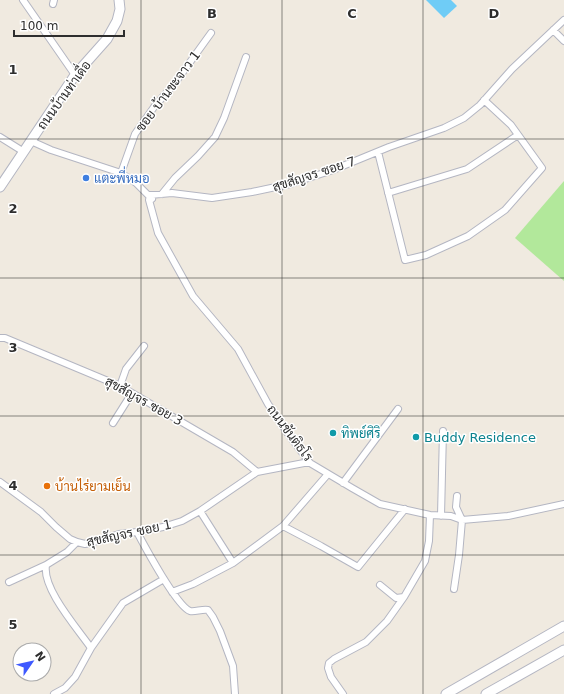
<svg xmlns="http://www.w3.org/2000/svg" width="564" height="694" font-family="'DejaVu Sans',Sarabun,sans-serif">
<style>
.green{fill:#b2e89b}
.water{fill:#6fccf6}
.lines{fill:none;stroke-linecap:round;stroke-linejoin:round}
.street-casing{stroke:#b4b6c2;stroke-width:8}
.secondary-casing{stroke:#b4b6c2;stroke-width:11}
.street{stroke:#fff;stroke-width:6}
.secondary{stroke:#fff;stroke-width:9}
.grid{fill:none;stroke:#2e2e2e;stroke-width:1;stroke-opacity:0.55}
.shop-dot{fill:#3f7fe0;stroke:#fff;stroke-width:1.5}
.culture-dot{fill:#0f9aa8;stroke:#fff;stroke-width:1.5}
.food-dot{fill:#e8710a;stroke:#fff;stroke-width:1.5}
.labels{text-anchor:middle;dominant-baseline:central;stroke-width:3;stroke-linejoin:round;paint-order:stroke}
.street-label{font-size:13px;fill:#2e2e2e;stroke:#fff}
.shop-label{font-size:13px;fill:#366cbe;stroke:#fff;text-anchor:start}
.culture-label{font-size:13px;fill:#0d838f;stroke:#fff;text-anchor:start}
.food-label{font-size:13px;fill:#c56008;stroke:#fff;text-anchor:start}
.grid-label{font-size:13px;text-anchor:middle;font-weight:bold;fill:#2e2e2e;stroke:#fff;stroke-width:3;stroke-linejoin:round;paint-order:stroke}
</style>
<rect width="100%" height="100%" fill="#f0eae0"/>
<path class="green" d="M564 181V281L515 238Z"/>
<path class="water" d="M426 0H451L457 6 444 18Z"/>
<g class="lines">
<defs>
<path id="street" d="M23 0 75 75
M53 4 54 0
M553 30 564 41
M0 137 24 152
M31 141 51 150 121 173 136 183 152 199
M378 152 405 260 426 255 468 236 505 210 542 168 511 125 484 100
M121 173 135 134 154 107 175 83 211 33
M388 193 467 169 518 135
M162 194 175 178 198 156 215 137 224 118 246 57
M150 195 149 200 158 233 193 296 238 349 268 404 286 431 310 463 352 488 380 504 430 515 451 516 462 520 508 516 564 504
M150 195 172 193 212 198 252 192 290 184 333 170 389 147 444 128 464 118 480 105 512 69 564 20
M0 338H5L120 386 233 452 257 472
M120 386 126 369 144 346
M113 423 132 393
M0 482 41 512 56 527 70 539 77 542 85 544 94 542 119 534 137 532 163 527 182 521 200 511 257 472 304 463H310
M343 483 398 409
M200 511 233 563
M441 516 443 431
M283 526 321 546 358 567 405 509
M137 532C145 547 177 606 190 611 195 612 202 609 208 610L213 617 220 631 233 666 235 694
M77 542 67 552 46 565C42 589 78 629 91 648
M9 582 46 565
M380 585 396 598 404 597 425 561 429 541 430 515
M454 589 459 555 462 520 456 507 457 496
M172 592 193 584 233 563 283 526 328 474
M54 694 65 688 75 677 91 648 123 603 164 579
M343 694 331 677 328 668 329 663 334 659 366 642 387 621 404 597"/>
<path id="secondary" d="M0 187 75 75 107 39 117 21 120 9 119 0
M446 694 564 626
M486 694 564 650"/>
</defs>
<use href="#street" class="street-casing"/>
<use href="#secondary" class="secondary-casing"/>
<use href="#street" class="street"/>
<use href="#secondary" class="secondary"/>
</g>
<path class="grid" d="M141 0V694M282 0V694M423 0V694M0 139H564M0 278H564M0 416H564M0 555H564"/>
<circle class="shop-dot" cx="86" cy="178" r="4"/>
<g class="culture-dot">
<circle cx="333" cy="433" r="4"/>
<circle cx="416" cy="437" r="4"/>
</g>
<circle class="food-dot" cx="47" cy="486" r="4"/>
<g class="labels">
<g class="street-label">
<text transform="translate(168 91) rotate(-53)">ซอย บ้านขะจาว 1</text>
<text transform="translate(64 95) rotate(-54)">ถนนบ้านท่าเดื่อ</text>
<text transform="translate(314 174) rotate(-18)">สุขสัญจร ซอย 7</text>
<text transform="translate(144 401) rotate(29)">สุขสัญจร ซอย 3</text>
<text transform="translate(290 433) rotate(53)">ถนนขันติธโร</text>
<text transform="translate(129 533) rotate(-12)">สุขสัญจร ซอย 1</text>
</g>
<g class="shop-label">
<text x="94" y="178">แตะพี่หมอ</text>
</g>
<g class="culture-label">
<text x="341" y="433">ทิพย์ศิริ</text>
<text x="424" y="437">Buddy Residence</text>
</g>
<g class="food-label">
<text x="55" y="486">บ้านไร่ยามเย็น</text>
</g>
</g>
<g class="grid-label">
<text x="212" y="18">B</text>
<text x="352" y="18">C</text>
<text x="494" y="18">D</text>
<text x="13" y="74">1</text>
<text x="13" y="213">2</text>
<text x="13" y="352">3</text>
<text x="13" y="490">4</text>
<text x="13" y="629">5</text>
</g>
<g transform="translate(32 662) rotate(56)"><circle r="19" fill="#ffffff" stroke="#ababab"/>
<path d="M0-3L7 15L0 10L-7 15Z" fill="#3e59ff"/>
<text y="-6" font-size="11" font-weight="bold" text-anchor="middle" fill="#2e2e2e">N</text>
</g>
<path d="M14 30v6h110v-6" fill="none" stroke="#2e2e2e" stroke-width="2"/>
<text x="20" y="30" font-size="12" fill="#2e2e2e" stroke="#ffffff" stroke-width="3" paint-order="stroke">100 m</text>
</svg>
